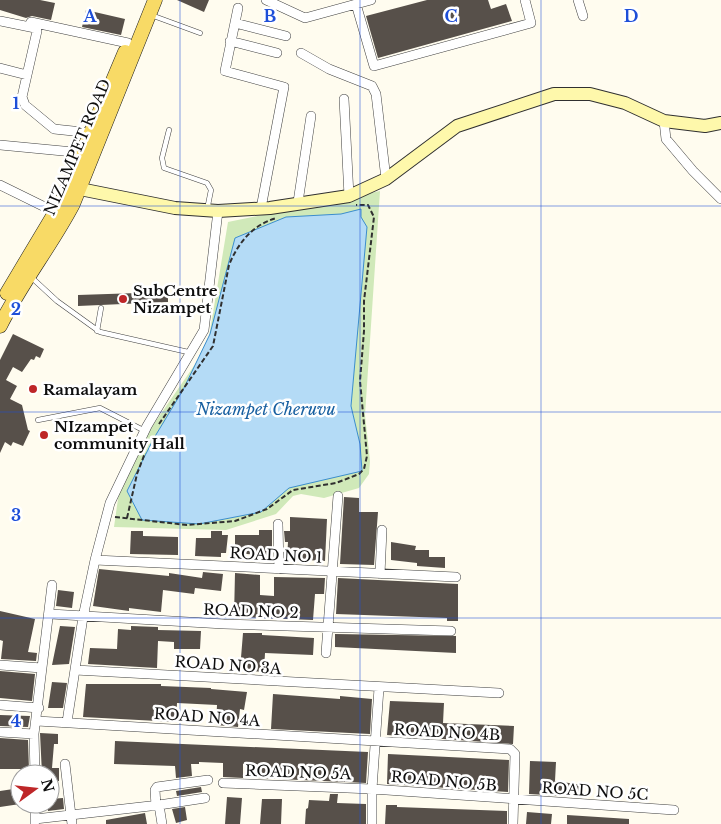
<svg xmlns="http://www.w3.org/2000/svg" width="721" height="824" font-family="'Libre Baskerville',serif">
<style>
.green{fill:#d0e9b9}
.water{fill:#b4dbf6;stroke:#3b8dcd}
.building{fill:#57504a}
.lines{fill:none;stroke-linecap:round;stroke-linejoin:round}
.lane-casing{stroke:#414141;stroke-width:5.5}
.street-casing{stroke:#414141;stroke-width:10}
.secondary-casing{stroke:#303030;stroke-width:14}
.primary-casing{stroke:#1f1f1f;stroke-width:15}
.path{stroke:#303030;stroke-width:2;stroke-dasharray:5 2.5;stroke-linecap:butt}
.lane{stroke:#fff;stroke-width:4.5}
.street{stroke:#fff;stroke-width:9}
.secondary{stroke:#fef8ab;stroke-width:12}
.primary{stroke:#f8da66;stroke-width:14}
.grid{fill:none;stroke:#1d4ed8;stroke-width:1;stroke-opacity:0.55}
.poi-dot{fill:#be2628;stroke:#fff;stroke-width:2}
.labels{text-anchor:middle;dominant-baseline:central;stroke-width:5;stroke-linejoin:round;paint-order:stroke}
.street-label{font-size:15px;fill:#0e0e0e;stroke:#fff}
.poi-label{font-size:15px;font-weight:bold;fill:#0e0e0e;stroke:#fff;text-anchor:start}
.water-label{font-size:16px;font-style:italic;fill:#175fa0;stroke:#fff}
.grid-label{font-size:16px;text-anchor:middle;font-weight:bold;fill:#1d4ed8;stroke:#fff;stroke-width:5;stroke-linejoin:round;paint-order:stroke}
</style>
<rect width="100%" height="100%" fill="#fffcef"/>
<path class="green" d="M380 191 365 415 370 461 369 474 359 488 324 498 301 494 293 496 276 514 226 530 114 527 119 492 149 431 198 360 209 337 228 222Z"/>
<path class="water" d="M361 209V217L367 227 351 406 360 444 362 471 289 488 261 512 199 524 142 520 127 491 154 438 183 390 210 334 235 238 286 217 341 214Z"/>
<path class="building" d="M0 0H40L55 3 51 20 32 16 26 18 0 10Z
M177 0H209L204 12Z
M427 0H488L491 9 506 4 512 21 378 58 366 16Z
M86 10 125 19 121 35 82 27Z
M168 292V302L78 306V295Z
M13 334 44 349 40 358 36 356 34 360 31 359 22 372 13 367 6 380 17 386 10 399 22 405 28 430 30 431 23 446 13 442 11 446 5 442 0 453V360Z
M344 497 359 498V512H378L374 565 340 564Z
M290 517 327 519 325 561 287 559 288 542H285L284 531H290Z
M259 530H272V556L235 553V535H259Z
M131 531H143V536L178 537V555L130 554Z
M211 531H222V535H228L226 553H221V557L195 556 196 538H211Z
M391 542 416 546 415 550H429V557H445V568L417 566V563L391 560Z
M99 569 169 576V573L202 578 203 572 223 574 221 591 195 588 194 594 163 590 161 612 129 608V611L93 606Z
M235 573 260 575V595L274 596V577L325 578 324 594H315L313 620 234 617Z
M338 578 458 584V621H447V618L336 614Z
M58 590 74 592 72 608 56 606Z
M0 611 35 619 28 652 37 653 36 661 1 659 3 641 0 640Z
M60 626 75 627 69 664 52 665Z
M131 626 158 627V630L201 631 200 649H174V642L158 641 157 668 88 664 90 648 117 649 118 629 131 630Z
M243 633H262V635L314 638 313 655 265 653 264 672 240 670Z
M335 634 456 636V653L335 647Z
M0 671 35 674 32 701 0 698Z
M52 682 67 683 63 708H48Z
M86 684H161V686L211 688V689L247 692 244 710 240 709 238 727 216 725 217 705 177 703 176 722 83 717Z
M273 694 340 699V696L372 699 370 734 271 729Z
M390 701 444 703 443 723 514 726 513 744 387 735Z
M0 715 30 716 28 727 0 726Z
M40 733 58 734V744H54L52 768H59V781L50 782V774H42Z
M0 738 28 740 29 769H0Z
M115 741 368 752 366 783 256 778 257 764H243V778L223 777V763L199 762V764H191L192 776 176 778 175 766 114 764Z
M388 754 509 760 508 792 387 784Z
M530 761 556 762 555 781 583 785 581 797 529 794Z
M201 787 202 792 177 796 176 791Z
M20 788V804L0 807V791Z
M330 794H338L337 803 366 804V824H305L306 809 308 808 309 800 329 801Z
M227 797 242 798 240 824H225Z
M63 798 64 809 48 811 47 804H50V799Z
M262 799H282L281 824H260Z
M386 805H397V807L507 811V824H385Z
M185 807 187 820 176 823 172 809Z
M527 812 552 814 551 824H526Z
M145 813 147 824H106V820Z
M567 815 629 819V824H567Z"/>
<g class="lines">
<defs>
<path id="lane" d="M151 15 200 33
M169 130 162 158 164 168 207 183 211 190 207 210
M31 277 57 301 100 332 188 352
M97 331 101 308
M38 420 100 408 145 431"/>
<path id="street" d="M266 0 305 18 371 0
M578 0 583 16
M356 4 374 66 531 23 525 0
M238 8 225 71 284 87 261 208
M0 21 35 28 37 31 22 97 25 105 54 129 92 133
M31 22 128 43
M235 23 286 36
M230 41 277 53
M301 53 329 69 372 86 376 94 386 179
M0 68 27 75
M344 99 349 196
M664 121 666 139 693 171 721 199
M0 145 84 153
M0 185 55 212
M298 202 311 116
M278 524 279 569
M95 560 456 577
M380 574 382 530
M50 614 224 624 451 631
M326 653 338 496
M0 665 42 668
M75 670 499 693
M0 705 39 708
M37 721 510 749 515 754 513 824
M67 722 83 617 95 560 110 503 147 426 204 330 218 211
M0 732 34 734
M65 764 72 824
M35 774 34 734 52 585
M223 783 372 789 674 810
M35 804V824
M159 805 162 824
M156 806 155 790 157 787 208 780
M35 819 159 805 205 798
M372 824V789L379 688"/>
<path id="secondary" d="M80 189 175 208 218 211 270 208 349 196 386 179 457 126 554 94H590L625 103 664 121 705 126 721 123"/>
<path id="primary" d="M7 293 62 201 125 52
M0 326C21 283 51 246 73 204L155 0"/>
</defs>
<use href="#lane" class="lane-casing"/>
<use href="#street" class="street-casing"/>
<use href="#secondary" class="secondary-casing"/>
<use href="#primary" class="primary-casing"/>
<path class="path" d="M159 424 213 346 229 265C238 243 253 224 277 218
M115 517 187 525 235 521 267 509 293 490 336 483 359 474 364 469 367 456 360 381 364 331V301L374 217 368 205H356
M127 518 137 474 145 453"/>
<use href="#lane" class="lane"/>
<use href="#street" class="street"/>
<use href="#secondary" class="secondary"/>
<use href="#primary" class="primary"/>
</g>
<path class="grid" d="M180 0V824M360 0V824M541 0V824M0 206H721M0 412H721M0 618H721"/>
<g class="poi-dot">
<circle cx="123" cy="299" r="5"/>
<circle cx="33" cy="389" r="5"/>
<circle cx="44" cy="435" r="5"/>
</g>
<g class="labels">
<g class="street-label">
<text transform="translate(77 147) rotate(-67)">NIZAMPET ROAD</text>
<text transform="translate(276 555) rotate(3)">ROAD NO 1</text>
<text transform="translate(251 611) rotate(2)">ROAD NO 2</text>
<text transform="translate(228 665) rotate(4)">ROAD NO 3A</text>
<text transform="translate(207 717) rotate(4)">ROAD NO 4A</text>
<text transform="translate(447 732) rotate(3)">ROAD NO 4B</text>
<text transform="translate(298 772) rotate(2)">ROAD NO 5A</text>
<text transform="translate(444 781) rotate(5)">ROAD NO 5B</text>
<text transform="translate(595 791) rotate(4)">ROAD NO 5C</text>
</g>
<g class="poi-label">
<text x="133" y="290">SubCentre<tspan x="133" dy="17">Nizampet</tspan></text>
<text x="43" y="389">Ramalayam</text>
<text x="54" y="426">NIzampet<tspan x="54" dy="17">community Hall</tspan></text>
</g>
<g class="water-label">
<text x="266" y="409">Nizampet Cheruvu</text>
</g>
</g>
<g class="grid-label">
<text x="90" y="22">A</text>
<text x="270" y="22">B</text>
<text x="451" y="22">C</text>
<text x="631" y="22">D</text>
<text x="16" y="109">1</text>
<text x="16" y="315">2</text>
<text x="16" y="521">3</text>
<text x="16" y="727">4</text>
</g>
<g transform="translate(35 789) rotate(75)"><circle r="24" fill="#ffffff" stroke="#9f9f9f"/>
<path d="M0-4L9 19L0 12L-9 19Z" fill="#be2628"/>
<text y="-8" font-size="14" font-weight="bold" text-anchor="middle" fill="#0e0e0e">N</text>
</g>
</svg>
